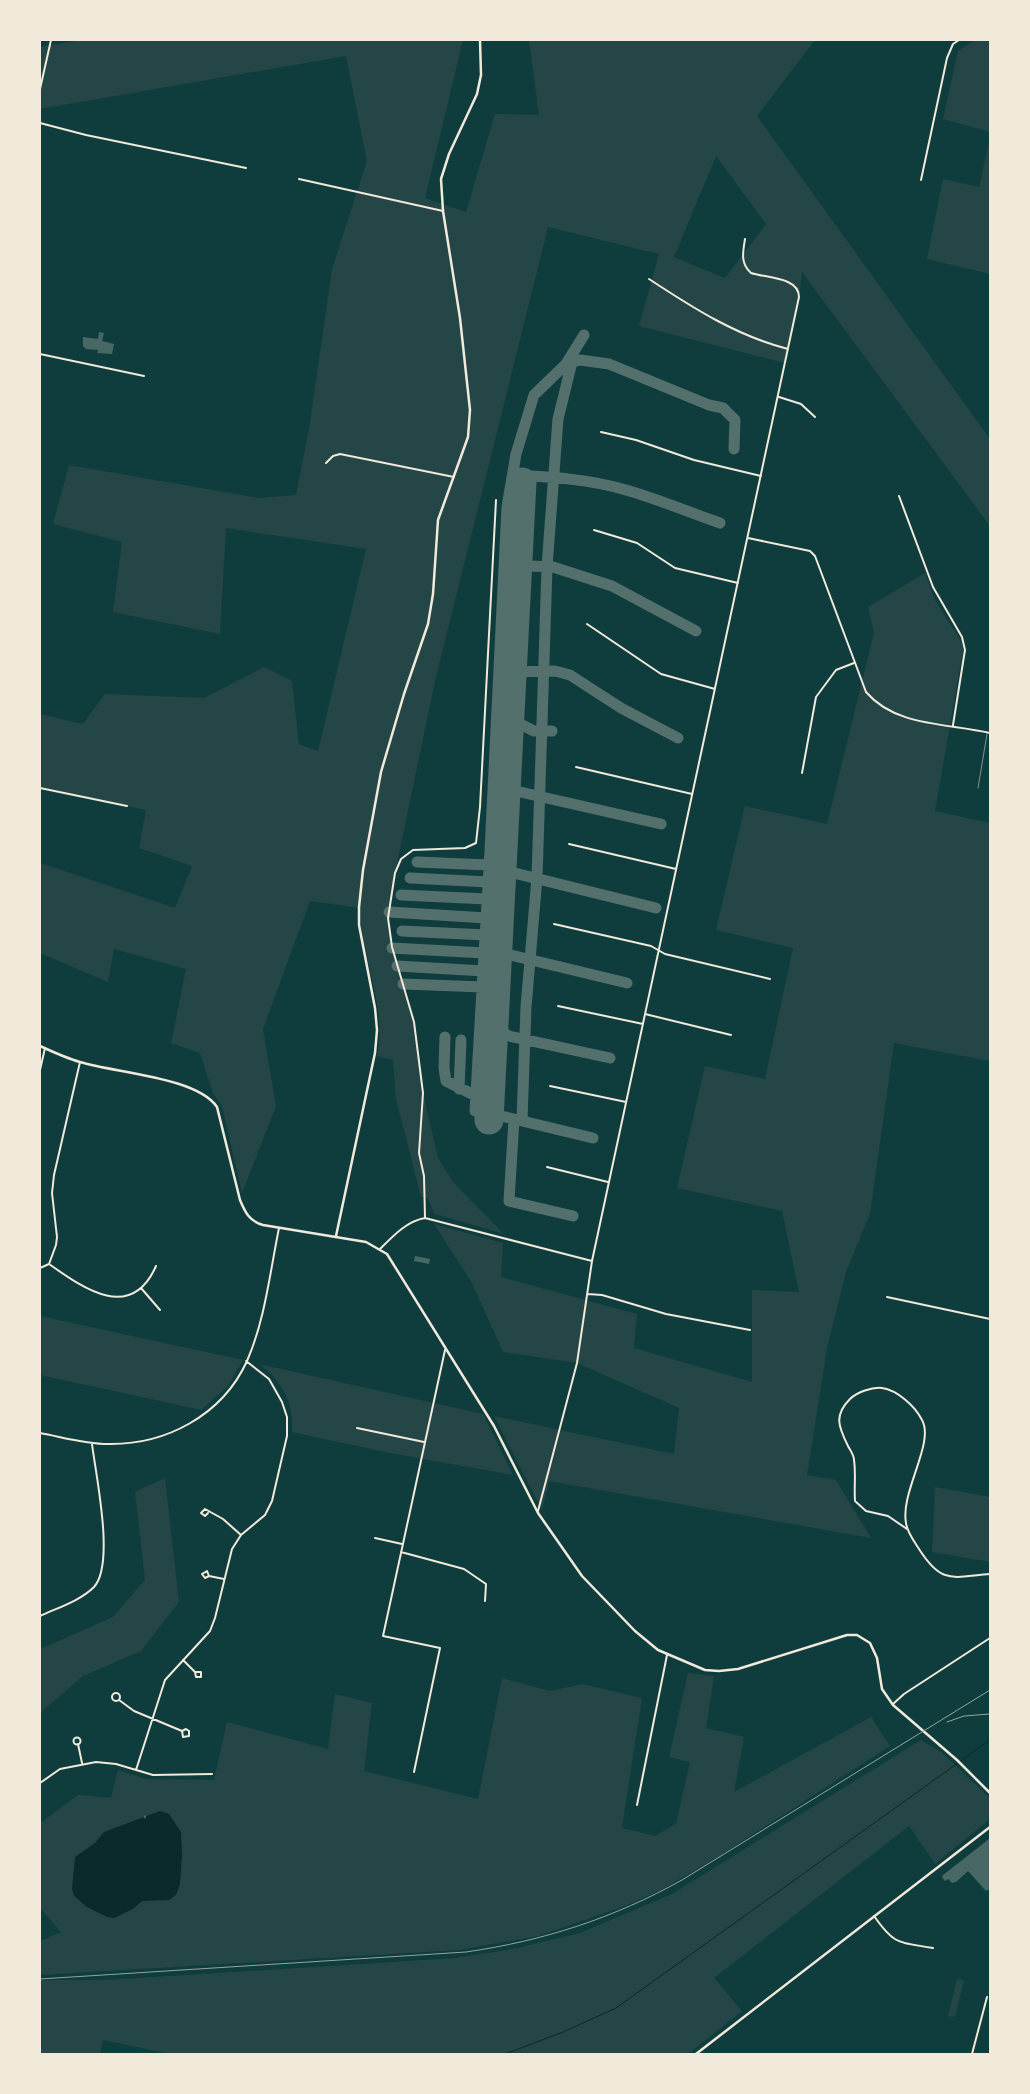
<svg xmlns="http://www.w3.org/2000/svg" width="1030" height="2094" font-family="Bitter,serif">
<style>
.green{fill:#244646;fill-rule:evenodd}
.water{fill:#0a2a2b}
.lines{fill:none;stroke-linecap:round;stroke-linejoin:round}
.stream{stroke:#0a2a2b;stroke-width:1}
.taxiway{stroke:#53706d;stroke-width:11}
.runway{stroke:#53706d;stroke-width:29}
.building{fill:#486865}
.path{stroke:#f1e9da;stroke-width:0.5}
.service{stroke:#f1e9da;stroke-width:0.5}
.minor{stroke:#f1e9da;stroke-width:2}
.tertiary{stroke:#f1e9da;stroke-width:2.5}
.rail{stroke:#97a49c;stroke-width:1}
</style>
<rect width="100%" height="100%" fill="#0f3d3e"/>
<path class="green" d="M81 40H463L425 198 466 212 495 114 539 115 529 40H815L757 116 990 439V526L802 272 799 297 785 363 639 326 659 254 548 227 435 681 395 873 388 918 392 948 414 1022 423 1093 438 1158 453 1182 504 1234 435 1214 427 1197H421L396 1099 393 1060 377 1056C388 1004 360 959 360 908L310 901 263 1029 276 1106 242 1193 222 1106 213 1093 200 1053 171 1043 186 969 114 949 108 982 40 953V863L175 908 192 866 139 848 146 810 40 787V714L83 724 105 694 204 698 264 667 292 681 299 744 318 751 366 549 226 528 220 634 113 612 122 542 53 524 69 465 259 498 296 495 309 429 332 269 367 161 346 56 40 109V47ZM716 156 766 224 725 278 674 257Z
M975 40H990V132L943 119 958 51Z
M990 138V274L927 259 943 179 979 187Z
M925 573 935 600 962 643 963 651 935 811 990 823V1059L989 1061 894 1043 870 1214 846 1272 827 1348 807 1475 836 1480 871 1538 549 1481 542 1510 494 1416 674 1454 679 1408 577 1363 503 1352 472 1283 434 1224 503 1243 501 1277 637 1314 634 1348 752 1382V1290L799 1292 782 1211 677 1188 705 1066 765 1079 793 948 716 930 745 806 827 824 874 633 868 607Z
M40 1316 243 1360 228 1386 201 1410 40 1375Z
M259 1364 483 1414 513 1475 385 1452 292 1432C294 1402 282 1381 259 1364Z
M165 1478 179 1602 141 1651 83 1676 40 1713V1649L113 1617 145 1580 135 1492Z
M935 1487 990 1497V1562L932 1552Z
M688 1673 714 1676 706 1728 744 1737 734 1792 871 1717 890 1746 713 1860 661 1890 625 1906 538 1936 459 1950 40 1975V1941L61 1932 40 1908V1823L78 1795 111 1798 118 1770 146 1779 214 1780 227 1722 328 1749 335 1694 372 1703 364 1771 478 1799 502 1678 550 1691 582 1684 642 1698 622 1828 655 1836 676 1824 690 1762 669 1757Z
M921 1740 941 1752 990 1798V1819L935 1864 909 1826 714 1978 742 2011 688 2054H170L103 2040 100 2054H40V1980H105L455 1958 508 1950 580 1933 672 1894Z
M957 1979 964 1980 955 2017 948 2016Z"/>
<path class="water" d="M160 1811 169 1814 181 1832 182 1855 180 1884 176 1895 169 1900 142 1901 133 1909 114 1918 107 1917 87 1907 74 1896 72 1889 75 1857 95 1843 104 1832Z"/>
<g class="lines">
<path class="stream" d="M505 2054 563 2032 616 2008 990 1740"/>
<path class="taxiway" d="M566 364 584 335
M513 475C551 477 589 479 626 490 658 499 688 512 720 523
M507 507 516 454 534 395 566 364 580 360 609 364 709 405 723 408 735 420 734 449
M521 507H507L490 851 475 1111 489 1113 593 1138
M505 565 553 567 612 586 696 631
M500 672 555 671 570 675 621 708 678 738
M510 719 534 731H552
M507 789 661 824
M490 851 504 833
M417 862 489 865
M502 870 656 908
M410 878 489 882
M401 895 488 899
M389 912 487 918
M402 931 486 935
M392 948 485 953
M498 952 627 983
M397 966 484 971
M403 984 483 987
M482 1000 495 1001
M494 1027 509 1036 610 1058
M445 1037 444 1068 446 1081 476 1096
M459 1089 461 1040
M514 1119 509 1201 573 1216
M522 1120 526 1007 537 878 547 567 558 419 572 362"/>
<path class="runway" d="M489 1120 522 482"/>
</g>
<path class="building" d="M99 332 104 333 102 341 114 344 112 354 97 353 98 350 86 349 83 346V337L98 339Z
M415 1256 430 1259 429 1264 414 1261Z
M989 1839 990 1889 986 1891 968 1871 956 1882 952 1883 948 1879 945 1881 942 1877 943 1875Z"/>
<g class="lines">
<path class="path" d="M145 1816V1818"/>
<path class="service" d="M978 788 987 734"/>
<path class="minor" d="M40 89 51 40
M40 123 86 135 246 168
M299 179 443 211
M921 180 947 58 953 44 959 40
M649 279C693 308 737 336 788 349
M40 354 144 376
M779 397 801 404 815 417
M601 432 636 440 694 460 761 476
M326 463 333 456 340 454 454 477
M899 496 933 587 962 637 965 650 953 725
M594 530 637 543 675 568 738 583
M748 538 810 551 815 556 866 692C896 727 947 723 990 733
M587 624 661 674 715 689
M576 767 692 794
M802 773 816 697 836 670 854 663
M40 788 127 806
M569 844 676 869
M554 924 651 946 665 954 770 979
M558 1006 643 1024
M645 1014 731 1035
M40 1070 45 1048
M550 1086 626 1102
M547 1167 608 1182
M425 1218 424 1176 419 1153 423 1093 414 1022 392 947 388 918 395 873 401 859 413 850 465 848 476 843 480 807 496 500
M380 1249C393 1236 407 1221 425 1218L592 1261
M49 1264 56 1245 57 1237 52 1193 54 1175 80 1062
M40 1268 49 1264C83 1288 131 1323 156 1266
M141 1288 160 1310
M588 1294 602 1295 666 1314 750 1330
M887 1297 990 1319
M357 1428 424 1442
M40 1433C62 1437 85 1444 108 1444 165 1445 222 1416 247 1361 265 1320 270 1272 279 1228
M538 1511 577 1363 592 1261 799 297C799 277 766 278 751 273 740 263 743 252 745 239
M208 1513 205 1516 201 1513 205 1509 223 1519 241 1535
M907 1529 888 1516 866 1511 855 1501C854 1488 856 1473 854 1460 854 1455 850 1450 848 1446 838 1426 834 1415 850 1399 857 1392 872 1387 882 1388 897 1390 915 1406 922 1420 935 1443 900 1492 906 1523 907 1532 914 1541 919 1549 942 1585 952 1577 990 1574
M375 1538 402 1544
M401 1552 464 1569 486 1584 485 1601
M209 1576 205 1578 202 1574 207 1571 209 1576 224 1579
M40 1616C57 1608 80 1601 94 1587 115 1564 96 1476 92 1444
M183 1660 195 1672 196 1677H201V1672H195
M112 1697a4 4 0 1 1 8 0a4 4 0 1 1-8 0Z
M119 1700 134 1711 182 1731 186 1729 189 1731V1736L183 1737 182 1731
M893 1704 904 1694 990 1638
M73.5 1741a3.5 3.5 0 1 1 7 0a3.5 3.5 0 1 1-7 0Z
M78 1744 82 1763
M136 1770 165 1680 210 1631 215 1618 232 1549 241 1535 265 1515 272 1501 287 1436V1417L282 1402 269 1379 246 1361
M414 1772 440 1648 383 1636 445 1350
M40 1783 60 1769 96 1762 116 1764 153 1775 212 1774
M637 1805 667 1655
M874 1916C895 1946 899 1942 933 1948
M972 2054 987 1997"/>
<path class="tertiary" d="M40 1046C53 1052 66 1058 80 1062 115 1073 197 1077 217 1107L240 1200C245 1212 249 1221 263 1225L366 1242 387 1254 494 1426 538 1513 582 1576 635 1631 658 1650 705 1670 719 1671 738 1669 847 1635H857L870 1643 877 1658 882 1689 893 1705 957 1760 990 1793
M336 1236 375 1053 377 1030 375 1008 359 925V907L363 870 381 772 404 694 428 624 433 594 438 520 468 437 470 410 460 318 443 211 441 179 449 154 477 94 481 75 480 40
M696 2054 990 1827"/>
<path class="rail" d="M947 1722 964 1716 990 1714
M40 1979 466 1952C543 1941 614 1918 682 1880L990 1690"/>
</g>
<rect width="1030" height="2094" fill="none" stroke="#f1e9da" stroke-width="82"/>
</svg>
